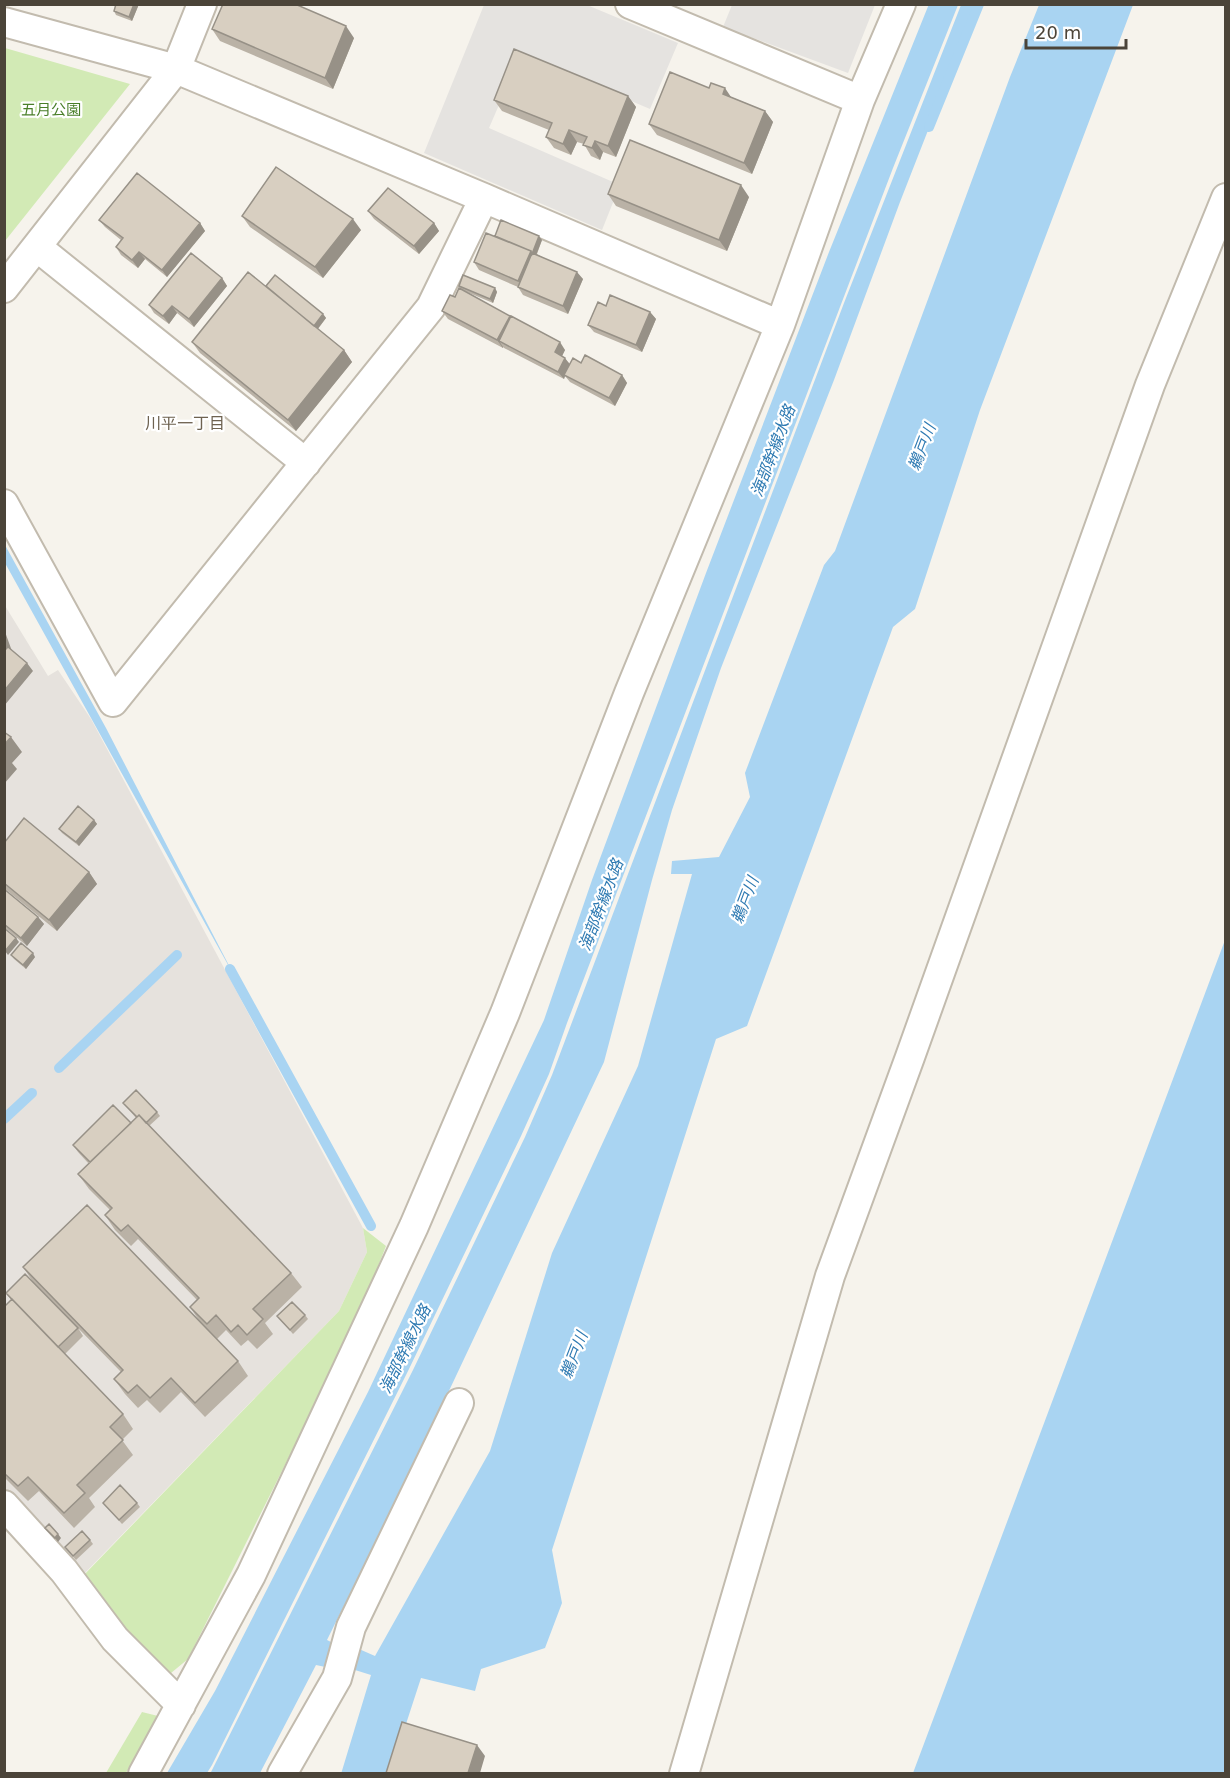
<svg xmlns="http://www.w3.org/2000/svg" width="1230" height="1778" font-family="'DejaVu Sans','Noto Sans JP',sans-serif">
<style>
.industrial{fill:#e6e2dd}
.green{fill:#d2eab5}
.parking{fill:#e5e3e0}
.water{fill:#a9d4f2}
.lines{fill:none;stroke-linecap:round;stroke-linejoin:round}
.stream{stroke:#a9d4f2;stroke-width:10}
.minor-casing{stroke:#c2bbae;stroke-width:32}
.minor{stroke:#fff;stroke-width:28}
.wall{fill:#bab2a6}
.shaded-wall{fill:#979187}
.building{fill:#d8cfc1;stroke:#979187;stroke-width:1.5}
.labels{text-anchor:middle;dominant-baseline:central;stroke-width:4.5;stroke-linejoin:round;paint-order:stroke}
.park-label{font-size:15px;fill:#4a7f2a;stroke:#fff}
.neighbourhood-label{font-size:16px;fill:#6e6250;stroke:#fff}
.water-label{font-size:16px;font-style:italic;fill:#2e7ab2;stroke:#fff}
</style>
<rect width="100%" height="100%" fill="#f6f3ec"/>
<path class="industrial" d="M4 604 48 676 58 670 91 719 363 1228 367 1252 339 1311 82 1576 5 1491Z"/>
<path class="green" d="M5 48 130 84 5 241 4 48Z
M363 1228 386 1246 356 1323 188 1659 171 1673 121 1632 82 1577 339 1311 367 1252Z
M142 1712 158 1716 126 1773H106Z"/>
<path class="parking" d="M484 5H587L678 43 650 109 521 54 489 128 620 185 602 230 424 153Z
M732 5V4L875 5 848 73 723 27Z"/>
<path class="water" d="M929 4 958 5 893 168 567 1023 549 1074 521 1136 409 1369 212 1765 207 1773H167L215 1691 368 1392 544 1020 592 880 706 573 829 252Z
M961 5H977L900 202 834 380 721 668 672 810 652 880 604 1062 423 1446 327 1640 337 1645 330 1668 316 1665 260 1773 210 1774 413 1370 525 1137 552 1075 844 303Z
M1039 5H1133L980 410 915 609 893 627 747 1026 716 1039 552 1550 562 1603 545 1648 481 1669 475 1691 421 1678 390 1773 341 1774 371 1675 355 1670 359 1649 375 1656 490 1451 552 1253 638 1066 692 874H671L672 861 719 857 750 797 745 773 824 565 835 551 1010 77Z
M5 545 106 728 237 981 5 563Z
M1225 940V1773H913Z"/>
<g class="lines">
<path class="stream" d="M929 127 979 4
M230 969 371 1226
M59 1068 177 955
M4 1119 32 1093"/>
<defs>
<path id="minor" d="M630 4 860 100
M4 22 176 69 484 198 780 325
M37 247 306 463
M4 288 176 69 202 4
M4 504 113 702 431 307 484 198
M4 1505 64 1571 115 1639 181 1705
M143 1774 251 1575 414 1226 505 1013 629 693 780 325 860 100 901 4
M282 1774 337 1678 351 1627 459 1403
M684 1774 830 1276 910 1057 1150 385 1226 198"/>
</defs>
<use href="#minor" class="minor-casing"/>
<use href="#minor" class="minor"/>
</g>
<path class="wall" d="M116 4H139L132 21 116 15 114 11Z
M212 29 354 38 333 89 220 41Z
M628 96 636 107 616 157 603 152 600 160 591 156 584 144 577 142 571 155 554 148 546 137 549 130 502 111 494 100Z
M731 97 765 111 773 122 752 174 657 135 649 124Z
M608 194 749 197 727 251 616 206Z
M368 211 434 223 439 231 419 254 374 219Z
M242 216 361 230 323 278 250 227Z
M99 220 200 223 205 231 167 277 145 259 138 268 121 255 116 247 121 240 105 227Z
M542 240 537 254 583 279 568 314 523 295 518 287 479 270 474 262Z
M222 278 227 286 194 327 177 313 169 324 154 313 149 305Z
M266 286 323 314 326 318 318 329 344 350 352 362 296 431 200 353 192 342Z
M459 286 495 288 497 292 493 303 462 290Z
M442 311 510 316 565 350 562 356 570 364 581 363 622 375 627 383 615 406 570 382 565 376 564 379 504 348 503 347V348L448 319Z
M650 312 656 319 642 352 594 332 588 325Z
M94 820 97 824 79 846 62 833 59 829Z
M4 843 89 872 97 884 57 931 4 888Z
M4 889 38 917 44 924 27 946 4 927Z
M11 955 35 957 26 969 14 959Z
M123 1103 157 1112 160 1116 149 1126 291 1273 302 1287 265 1323 273 1334 257 1349 248 1340 241 1346 226 1330 217 1339 200 1322 190 1307 197 1300 138 1239 131 1246 115 1230 105 1215 110 1210 89 1189 78 1174 89 1164 78 1152 73 1145 131 1123 136 1118Z
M23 1267 238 1361 248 1376 205 1417 181 1392 160 1413 147 1400 138 1408 125 1394 114 1379 121 1372 33 1282Z
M6 1293 78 1328 83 1336 65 1354 123 1414 133 1429 122 1440 133 1455 89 1498 95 1507 74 1528 39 1491 28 1501 4 1477V1305L5 1306 11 1300Z
M305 1315 308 1319 293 1334 277 1316Z
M103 1503H137L140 1507 122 1524Z
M90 1540 93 1544 76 1560 65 1547Z"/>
<path class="shaded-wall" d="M134 4H139L132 21 129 17Z
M346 26 354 38 333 89 325 78Z
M725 88 733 100 723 94Z
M628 96 636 107 616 157 608 146Z
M765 111 773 122 752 174 744 163Z
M569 130 577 142 571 155 563 144Z
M595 141 603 152 600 160 592 148Z
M741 185 749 197 727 251 719 240Z
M353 219 361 230 323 278 315 267Z
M200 223 205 231 167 277 162 270Z
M434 223 439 231 419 254 414 246Z
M539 236 542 240 535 258 532 254Z
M531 251 536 259 524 289 518 281Z
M139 252 145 259 138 268 132 260Z
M577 272 583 279 568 314 563 306Z
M222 278 227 286 194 327 189 319Z
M495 288 497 292 493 303 490 299Z
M172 306 177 313 169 324 163 316Z
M650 312 656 319 642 352 636 345Z
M323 314 326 318 316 331 313 327Z
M510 316 516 323 499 341 503 347V348L497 340Z
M560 342 565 350 560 360 555 352Z
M344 350 352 362 296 431 288 420Z
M565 358 571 366 564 375 565 376 564 379 558 372Z
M622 375 627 383 615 406 609 398Z
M4 629 13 654 4 665Z
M27 663 33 671 4 706V691Z
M11 737 22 752 12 763 17 769 4 784V745Z
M94 820 97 824 79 846 76 842Z
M89 872 97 884 57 931 49 920Z
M38 917 44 924 27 946 21 938Z
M16 938 19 942 8 955 5 951Z
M33 953 35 957 26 969 23 965Z
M58 1534 61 1538 58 1542 55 1538Z
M477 1745 485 1756 480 1773H468Z"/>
<path class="building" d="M116 4H134L129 17 114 11Z
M223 4H295L346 26 325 78 212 29Z
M514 49 628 96 608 146 595 141 592 148 583 145 587 137 569 130 563 144 546 137 552 123 494 100Z
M670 72 709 88 711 83 725 88 723 94 765 111 744 163 649 124Z
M630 140 741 185 719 240 608 194Z
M276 167 353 219 315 267 242 216Z
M137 173 200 223 162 270 139 252 132 260 116 247 123 238 99 220Z
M388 188 434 223 414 246 368 211Z
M501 220 539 236 532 254 531 251 495 236Z
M486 233 531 251 518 281 474 262Z
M191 253 222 278 189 319 172 306 163 316 149 305Z
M532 253 577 272 563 306 518 287Z
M248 272 344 350 288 420 192 342Z
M275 275 323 314 314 326 266 286Z
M463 275 495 288 490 299 459 286Z
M459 288 510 316 497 340 442 311 450 295 455 297Z
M610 295 650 312 636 345 588 325 598 302 606 306Z
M511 316 560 342 555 352 565 358 558 372 499 341Z
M585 355 622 375 609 398 564 375 573 358 581 363Z
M8 647 27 663 4 691V651Z
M4 732 11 737 4 745Z
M78 806 94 820 76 842 59 829Z
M24 818 89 872 49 920 4 883V843Z
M4 889 38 917 21 938 4 924Z
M4 928 16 938 5 951 4 950Z
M21 943 33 953 23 965 11 955Z
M136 1090 157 1112 146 1123 139 1115 137 1117 123 1103Z
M113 1105 131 1123 90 1162 73 1145Z
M139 1115 291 1273 253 1309 263 1319 247 1335 238 1325 231 1332 216 1315 207 1324 190 1307 199 1298 128 1225 121 1231 105 1215 112 1208 78 1174Z
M87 1205 238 1361 195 1403 171 1378 150 1398 137 1385 128 1393 114 1379 123 1370 23 1267Z
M25 1274 78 1328 58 1347 6 1293Z
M12 1299 123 1414 110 1427 123 1440 77 1485 85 1493 64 1513 28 1477 18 1486 4 1473V1305L5 1306Z
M292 1302 305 1315 290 1330 277 1316Z
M120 1485 137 1503 119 1520 103 1503Z
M49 1524 58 1534 55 1538 45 1528Z
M82 1531 90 1540 73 1556 65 1547Z
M402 1722 477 1745 468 1773H386Z"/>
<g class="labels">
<g class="park-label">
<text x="51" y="110">五月公園</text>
</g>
<g class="neighbourhood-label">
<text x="185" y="423">川平一丁目</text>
</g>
<g class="water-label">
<text transform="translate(922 447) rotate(-69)">鵜戸川</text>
<text transform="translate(773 451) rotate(-69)">海部幹線水路</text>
<text transform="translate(745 900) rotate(-69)">鵜戸川</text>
<text transform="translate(601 905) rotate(-69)">海部幹線水路</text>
<text transform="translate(405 1349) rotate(-64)">海部幹線水路</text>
<text transform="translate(574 1355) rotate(-69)">鵜戸川</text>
</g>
</g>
<rect width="1230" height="1778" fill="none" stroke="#4b4439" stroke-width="12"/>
<path d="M1026 39v9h100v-9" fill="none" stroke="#4b4439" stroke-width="3"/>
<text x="1035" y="39" font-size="18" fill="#4b4439" stroke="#ffffff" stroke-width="4.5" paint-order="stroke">20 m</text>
</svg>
